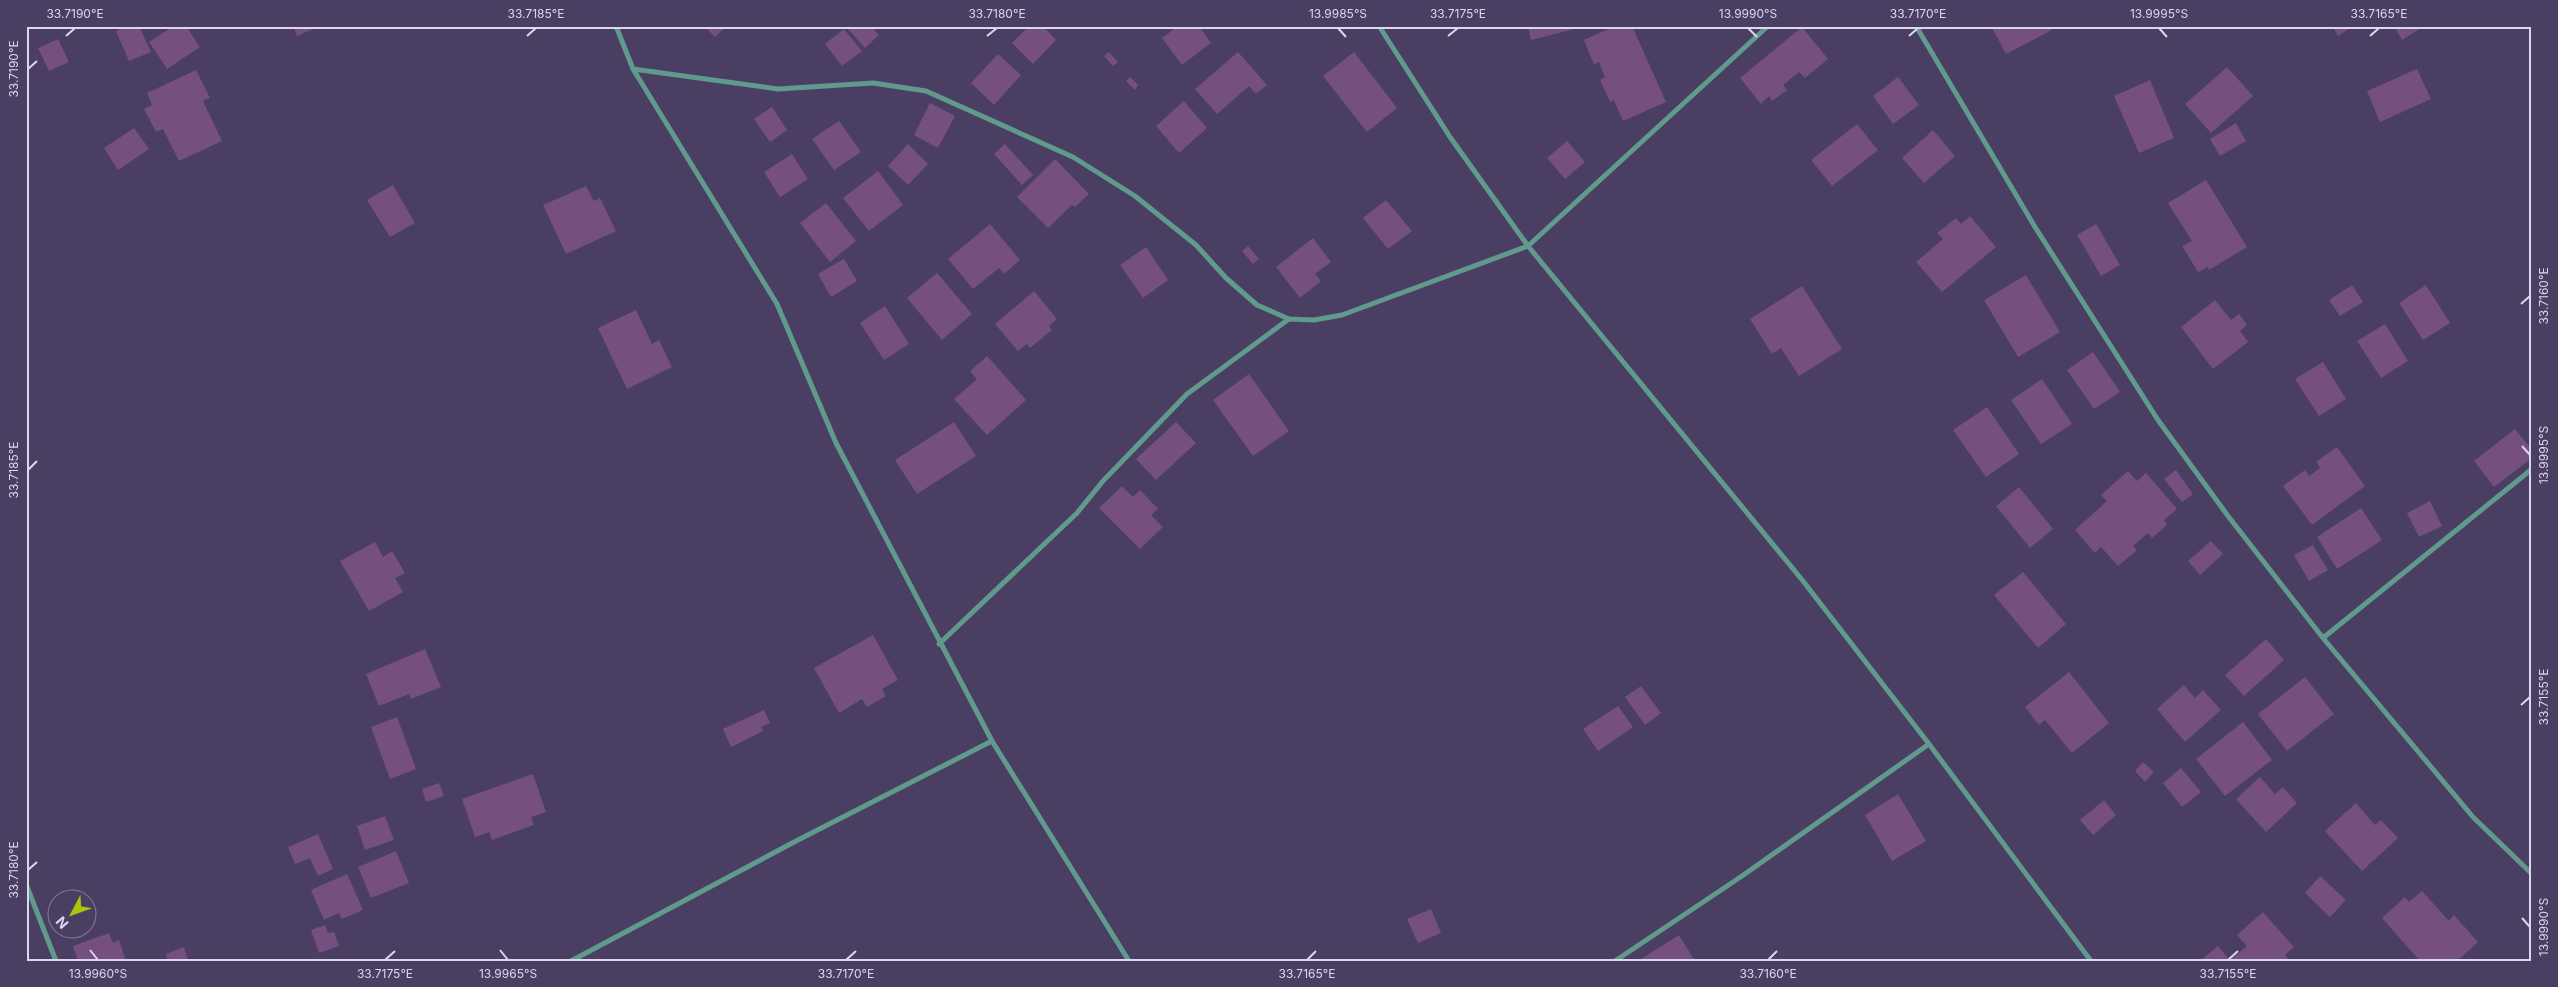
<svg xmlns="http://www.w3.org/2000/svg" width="2558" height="987" font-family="Inter,sans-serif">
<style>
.building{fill:#744f7f}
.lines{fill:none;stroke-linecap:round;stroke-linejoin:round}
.minor{stroke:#5f9a8c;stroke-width:5}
.ticks{fill:none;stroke:#ddd7ed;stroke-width:2}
.neatline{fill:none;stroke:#ddd7ed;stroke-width:2}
.ticks-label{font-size:12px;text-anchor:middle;fill:#ddd7ed}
</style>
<rect width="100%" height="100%" fill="#4a3f63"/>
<path class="building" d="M127 26H139L151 52 129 61 116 31Z
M174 26H186L200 47 167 69 149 42Z
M293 26H320L297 36Z
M704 26H726L715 37Z
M845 26H878L874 30 879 35 865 48Z
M1029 26H1043L1056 40 1033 64 1012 43Z
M1178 26H1199L1211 43 1182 65 1162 38Z
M1528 26H1582V27L1531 40Z
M1615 26H1632L1666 102 1623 121 1614 100 1610 102 1600 80 1605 77 1599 62 1594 65 1584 40Z
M1991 26H2050L2052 30 2006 54Z
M2332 26H2354L2338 36Z
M2394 26H2424L2402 40Z
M1802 27 1828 59 1805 78 1799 72 1783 85 1787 90 1772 101 1769 96 1761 104 1740 78Z
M844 29 862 51 842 66 825 44Z
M58 39 69 62 49 71 38 48Z
M1109 52 1118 62 1113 66 1104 56Z
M1238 52 1267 85 1256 94 1249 86 1217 114 1195 89Z
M1354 52 1397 108 1367 132 1323 76Z
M998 54 1021 75 994 105 971 83Z
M2227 67 2253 96 2211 133 2185 104Z
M2417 69 2431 99 2380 122 2367 91Z
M196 70 210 98 203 101 222 141 179 161 163 129 156 132 144 109 152 105 147 93Z
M1130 77 1138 85 1135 90 1126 81Z
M1898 77 1919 105 1893 124 1873 96Z
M2150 80 2174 138 2139 153 2114 96Z
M1184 101 1207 128 1179 153 1156 126Z
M930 103 955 116 938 148 914 135Z
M772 107 787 130 770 142 754 119Z
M839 121 861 152 834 170 812 139Z
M2236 123 2246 141 2220 156 2210 139Z
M1857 124 1878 150 1832 186 1811 160Z
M134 128 149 149 118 170 104 148Z
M1933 130 1955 156 1924 183 1902 158Z
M1567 141 1585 162 1565 179 1547 158Z
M908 144 928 164 908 185 888 166Z
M1005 144 1033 175 1022 185 994 154Z
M792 154 808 179 780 197 764 172Z
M1055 159 1089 194 1075 207 1072 205 1048 228 1017 197Z
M878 171 903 205 869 231 843 198Z
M2206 180 2247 247 2209 270 2208 267 2198 272 2182 246 2192 241 2168 203Z
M393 185 415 223 390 237 367 200Z
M586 186 594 201 600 198 616 231 566 254 543 205Z
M1386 200 1412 231 1388 249 1363 218Z
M826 203 856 241 830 262 800 223Z
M1970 216 1996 247 1942 292 1916 262 1943 239 1937 233 1956 218 1961 224Z
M990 224 1020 260 1004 274 999 268 973 289 948 259Z
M2096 224 2120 265 2101 276 2077 235Z
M1313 238 1331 262 1315 274 1321 281 1300 298 1276 267Z
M1248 246 1259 259 1253 264 1242 251Z
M1146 247 1168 280 1143 298 1120 265Z
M844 259 857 281 831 297 818 274Z
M937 273 972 314 942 340 907 298Z
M2026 275 2060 332 2018 357 1984 300Z
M2352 285 2363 302 2340 316 2329 300Z
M2426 285 2450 323 2423 340 2399 303Z
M1802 286 1842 349 1799 376 1781 348 1772 354 1750 319Z
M1034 291 1057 319 1049 326 1052 330 1030 348 1027 344 1018 351 995 324Z
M2215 300 2231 320 2239 314 2247 325 2240 331 2248 342 2213 369 2181 327Z
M885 306 909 344 884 360 860 323Z
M636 310 652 344 659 340 672 367 627 389 598 328Z
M2385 324 2408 361 2381 378 2357 341Z
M2093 352 2120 392 2094 409 2067 370Z
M987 356 1026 400 987 435 954 399 977 379 970 371Z
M2323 362 2346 399 2319 416 2295 379Z
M1249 374 1289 431 1253 456 1213 400Z
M2042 379 2072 424 2041 444 2011 400Z
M1987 407 2019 454 1986 477 1953 430Z
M954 422 976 456 917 494 895 460Z
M1176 422 1196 443 1156 480 1136 459Z
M2515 429 2532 450V458L2494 487 2474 461Z
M2337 447 2365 486 2312 525 2283 486 2305 470 2309 476 2320 468 2316 462Z
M2176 470 2193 494 2182 502 2164 479Z
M2128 471 2137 481 2146 473 2177 509 2164 520 2167 525 2152 538 2148 533 2133 546 2137 550 2118 566 2101 547 2095 553 2075 530 2107 501 2101 495Z
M1122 486 1133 497 1140 490 1158 509 1151 515 1163 527 1140 549 1099 508Z
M2019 487 2053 529 2030 548 1996 506Z
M2430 501 2442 526 2419 537 2407 513Z
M2361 508 2382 540 2337 569 2317 537Z
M2211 541 2223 554 2200 575 2188 561Z
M375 542 383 557 392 551 405 573 395 578 403 592 369 611 340 561Z
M2313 545 2328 570 2309 581 2294 555Z
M2023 572 2066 624 2038 648 1994 595Z
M873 635 898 680 882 689 886 696 867 707 862 699 839 713 814 668Z
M2266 639 2284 660 2244 696 2225 675Z
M425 649 441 687 411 699 409 694 379 706 366 674Z
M2069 672 2109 723 2072 753 2045 720 2039 725 2025 707Z
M2305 677 2334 714 2287 751 2258 714Z
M2184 685 2195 698 2203 690 2221 710 2185 742 2157 709Z
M1641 686 1661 713 1645 725 1625 697Z
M1618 706 1633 727 1598 751 1583 729Z
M764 710 770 723 761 727 763 731 731 747 723 729Z
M397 717 416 769 390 779 371 727Z
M2243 722 2272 760 2225 796 2196 759Z
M2143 762 2154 772 2145 782 2135 771Z
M2181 768 2201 792 2182 807 2163 783Z
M533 774 546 812 531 817 534 825 492 840 489 832 475 837 462 799Z
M2260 777 2275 794 2283 787 2297 803 2266 832 2236 799Z
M439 783 444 796 426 802 422 789Z
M1898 794 1926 841 1892 861 1865 815Z
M2104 800 2116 815 2093 835 2080 820Z
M2356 803 2375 825 2381 820 2398 838 2362 871 2325 831Z
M385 816 394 840 365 850 357 826Z
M318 834 333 869 318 876 310 858 295 864 288 847Z
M396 851 409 883 371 898 358 867Z
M347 874 363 910 342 919 339 913 324 920 311 890Z
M2320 876 2346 900 2330 917 2305 893Z
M2422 891 2449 921 2454 915 2478 942 2457 961H2420L2382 918 2405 897 2409 902Z
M1431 909 1441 933 1418 943 1407 919Z
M2263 912 2294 947 2285 955 2290 961H2200L2218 946 2230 960 2247 946 2237 935Z
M325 925 328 933 334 932 339 946 319 953 311 930Z
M109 933 113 943 119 940 126 961H78L73 946Z
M1679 935 1695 961H1642L1641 959Z
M184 947 188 961H168L166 954Z"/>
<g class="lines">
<path class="minor" d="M616 26 633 69 777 304 836 443 992 741 1129 961
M1379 26 1450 137 1528 246 1803 581 1929 744 2091 961
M1916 26 2035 227 2158 420 2228 516 2323 638 2473 817 2532 874
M633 69 778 89 873 83 926 91 1073 157 1135 196 1196 245 1226 278 1257 305 1289 319 1314 320 1342 315 1528 246 1768 26
M2323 638 2532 469
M939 644 1077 513 1103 481 1187 394 1289 319
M26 884 56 961
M571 961 796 841 992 741
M1615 961 1742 876 1929 744"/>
</g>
<path class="ticks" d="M1338 28 1346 37M1748 28 1757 37M2159 28 2167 37M66 36 75 28M527 36 536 28M987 36 997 28M1448 36 1458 28M1909 36 1918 28M2370 36 2379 28M28 69 37 61M2521 304 2530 296M2522 446 2530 455M28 470 37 461M2521 705 2530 697M28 870 37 862M2522 918 2530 927M90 950 98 960M500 950 508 960M385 960 395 951M846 960 856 951M1307 960 1316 951M1768 960 1777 951M2228 960 2238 951"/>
<rect width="2558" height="987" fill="none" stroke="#4a3f63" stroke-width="55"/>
<g transform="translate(72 914) rotate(229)"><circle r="24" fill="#4a3f63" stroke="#857c9a"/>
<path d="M0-4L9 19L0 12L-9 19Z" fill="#adc60c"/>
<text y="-8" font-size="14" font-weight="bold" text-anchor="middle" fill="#ddd7ed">N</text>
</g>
<rect x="28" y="28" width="2502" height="932" class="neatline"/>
<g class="ticks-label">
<text x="75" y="18">33.7190°E</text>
<text x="536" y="18">33.7185°E</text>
<text x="997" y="18">33.7180°E</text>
<text x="1338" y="18">13.9985°S</text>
<text x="1458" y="18">33.7175°E</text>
<text x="1748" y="18">13.9990°S</text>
<text x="1918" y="18">33.7170°E</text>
<text x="2159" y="18">13.9995°S</text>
<text x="2379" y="18">33.7165°E</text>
<text transform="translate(14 69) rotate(-90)" y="4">33.7190°E</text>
<text transform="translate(2544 296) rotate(-90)" y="4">33.7160°E</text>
<text transform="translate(2544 455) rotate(-90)" y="4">13.9995°S</text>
<text transform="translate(14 470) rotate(-90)" y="4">33.7185°E</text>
<text transform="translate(2544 697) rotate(-90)" y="4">33.7155°E</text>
<text transform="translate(14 870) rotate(-90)" y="4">33.7180°E</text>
<text transform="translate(2544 927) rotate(-90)" y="4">13.9990°S</text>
<text x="98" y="978">13.9960°S</text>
<text x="385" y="978">33.7175°E</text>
<text x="508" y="978">13.9965°S</text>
<text x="846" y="978">33.7170°E</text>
<text x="1307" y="978">33.7165°E</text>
<text x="1768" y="978">33.7160°E</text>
<text x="2228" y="978">33.7155°E</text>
</g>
</svg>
